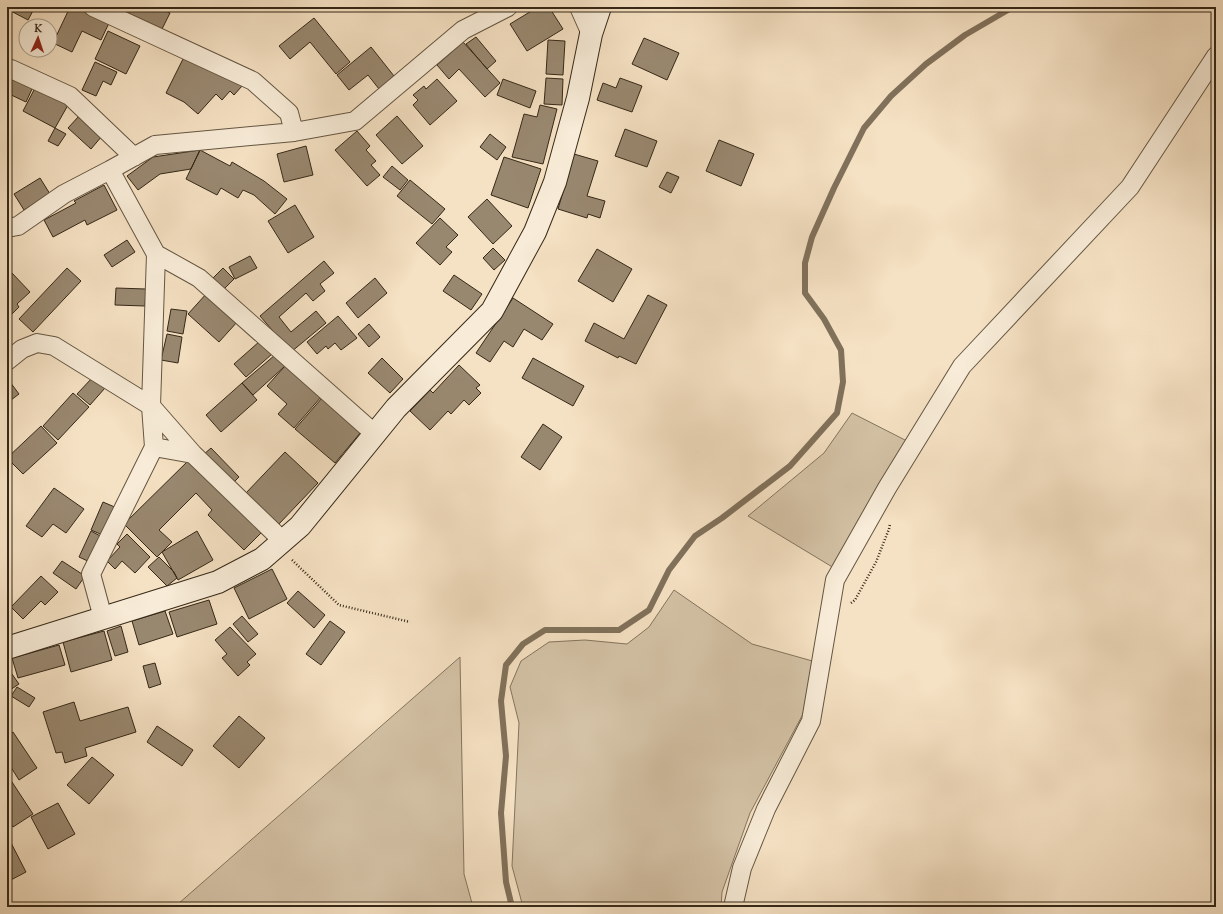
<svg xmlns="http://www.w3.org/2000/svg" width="1223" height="914" font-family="'Sorts Mill Goudy',serif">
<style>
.green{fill:#d4c2a6;stroke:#84755e}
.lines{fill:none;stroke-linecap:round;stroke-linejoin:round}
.stream{stroke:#81715b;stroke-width:6}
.building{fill:#998870;stroke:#352817}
.street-casing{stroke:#655642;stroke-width:20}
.secondary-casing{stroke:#352817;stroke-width:24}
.path{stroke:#352817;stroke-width:2.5;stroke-dasharray:1 2;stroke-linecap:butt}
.street{stroke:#f8ecd8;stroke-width:18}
.secondary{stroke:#f8ecd8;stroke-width:22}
</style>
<rect width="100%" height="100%" fill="#f5e1c3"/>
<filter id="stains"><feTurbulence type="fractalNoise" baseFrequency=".005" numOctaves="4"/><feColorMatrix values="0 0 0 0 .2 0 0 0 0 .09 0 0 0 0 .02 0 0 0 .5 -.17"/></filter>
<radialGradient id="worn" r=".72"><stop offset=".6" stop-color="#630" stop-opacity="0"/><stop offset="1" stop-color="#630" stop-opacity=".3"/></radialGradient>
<path class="green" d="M852 413 907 441 834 568 748 516 824 453Z
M674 590 752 644 816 662 803 714 750 813 722 892 721 907H523L512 866 519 723 510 687 521 661 549 642 585 640 627 644 649 627Z
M460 657 464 874 473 907H179L178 904Z"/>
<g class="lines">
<path class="stream" d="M512 907 506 882 501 813 506 756 501 701 506 665 523 644 545 630H619L649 610 669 570 695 536 722 518 790 466 837 413 843 382 841 350 824 319 805 293V263L812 237 834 188 864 128 891 96 926 64 965 35 1013 7"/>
</g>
<path class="building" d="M7 7H35L28 20 7 9Z
M70 7H76L109 23 101 40 82 31 72 52 53 43Z
M131 7H158L170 13 161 31 128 15Z
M538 7H549L563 29 527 51 510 24Z
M314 18 350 62 336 74 310 42 290 59 279 46Z
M108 31 140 46 126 74 95 59Z
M476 37 496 61 487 69 466 44Z
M644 38 679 53 667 80 632 64Z
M548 40 565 41 563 75 546 74Z
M463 42 500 83 485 97 459 69 449 79 437 65Z
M371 47 394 76 379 89 368 75 349 90 337 75Z
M185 55 212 68 222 77 227 72 242 86 234 95 230 91 222 100 216 94 198 114 184 102 166 93Z
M95 62 117 72 111 85 103 81 96 96 82 90Z
M7 76 33 87 26 102 7 93Z
M546 78 563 79 562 105 544 104Z
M620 78 642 86 632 112 597 100 603 83 616 88Z
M437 79 457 101 430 125 413 105 418 100 413 95 424 86 426 89Z
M503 79 536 91 530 108 497 95Z
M35 88 68 105 55 128 23 111Z
M540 105 557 109 543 164 512 157 524 114 537 117Z
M79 116 102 136 91 149 68 128Z
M397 116 423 146 402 164 376 135Z
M55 128 66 134 58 146 48 141Z
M625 129 657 141 647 167 615 156Z
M357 131 370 146 366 150 376 161 371 165 380 175 367 186 335 150Z
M490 134 506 147 497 160 480 147Z
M719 140 754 154 741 186 706 171Z
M306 146 313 175 284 182 277 154Z
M200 150 230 166 232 162 264 181 287 199 275 214 254 195 243 190 238 198 221 188 217 195 186 179Z
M200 150 191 169 160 174 138 190 127 176 153 157Z
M574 154 598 161 587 196 605 201 600 218 588 214 587 218 558 209Z
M504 157 541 169 528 208 491 195Z
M392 166 408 180 400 190 383 177Z
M667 172 679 177 671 193 659 187Z
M40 178 50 194 24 210 14 194Z
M410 180 445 209 432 224 397 196Z
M104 185 117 210 87 225 85 220 53 237 44 220 76 203 74 201Z
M487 199 512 226 493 244 468 217Z
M295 205 314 237 288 253 268 221Z
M440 218 458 235 446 247 452 252 440 265 416 243Z
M127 240 135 252 112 267 104 255Z
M493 248 505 260 494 270 483 258Z
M597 249 632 269 613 302 578 281Z
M250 256 257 268 235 279 229 267Z
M324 261 334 273 320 284 325 291 313 301 306 293 279 317 291 332 316 311 326 323 291 352 260 316Z
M67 268 81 281 33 332 19 319Z
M223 268 234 279 224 289 213 278Z
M12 273 30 292 17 304 19 307 7 319V278Z
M454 275 482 294 471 310 443 291Z
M375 278 387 293 358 318 346 303Z
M116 288 146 289 145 306 115 305Z
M207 293 238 321 219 342 188 314Z
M648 295 667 305 636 364 619 356 618 358 585 341 594 323 624 339Z
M513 298 553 324 542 340 524 329 513 347 504 341 490 362 476 353Z
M171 309 187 311 183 334 167 331Z
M338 316 357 338 341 350 335 343 328 349 326 346 317 354 307 342Z
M369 324 380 337 369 347 358 334Z
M167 334 182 337 178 363 161 360Z
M260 341 272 354 246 377 234 364Z
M275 355 285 366 253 395 242 383Z
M382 358 403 379 390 393 368 373Z
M533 358 584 386 573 406 522 378Z
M459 365 480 385 476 388 481 393 469 405 464 400 451 414 448 411 430 430 410 411 430 390 433 393Z
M285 366 321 397 294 428 278 414 287 404 267 386Z
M93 377 105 388 90 405 77 394Z
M7 378 19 394 7 403Z
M242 383 257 400 221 432 206 415Z
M73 393 89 407 58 440 43 426Z
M322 398 361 432 335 463 295 429Z
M543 424 562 437 540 470 521 457Z
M41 426 57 443 23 474 7 458Z
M211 448 239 477 231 485 203 455Z
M285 452 318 483 278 525 245 494Z
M191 458 263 531 244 550 208 515 212 510 196 493 159 530 172 542 157 557 124 524Z
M54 488 84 509 66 533 53 524 42 537 26 526Z
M103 502 117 508 105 536 91 530Z
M91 531 104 538 92 563 79 557Z
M197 531 213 560 178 580 162 552Z
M127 534 150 557 135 573 122 561 115 569 107 561 120 547 117 544Z
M159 557 174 572 177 578 167 586 148 567Z
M62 561 85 576 76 589 53 573Z
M272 569 287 599 249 619 234 588Z
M41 576 58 592 45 605 41 601 23 619 11 607Z
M298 591 325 615 314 628 287 603Z
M209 600 217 624 177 637 169 612Z
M165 611 173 634 139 645 132 621Z
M242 616 258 634 248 642 233 624Z
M330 621 345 632 321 665 306 654Z
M121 626 128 652 115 656 107 631Z
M230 627 256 654 247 662 250 665 238 676 222 658 227 654 215 640Z
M104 631 112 660 71 672 63 642Z
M59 645 65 665 18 678 12 658Z
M155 663 161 684 149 688 143 666Z
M7 667 19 684 7 692Z
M17 687 35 698 29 707 11 696Z
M74 702 80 721 128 707 136 732 85 748 87 756 65 763 62 752 56 753 43 712Z
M239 716 265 738 239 768 213 746Z
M157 726 193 750 182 766 147 742Z
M13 732 37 768 19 780 7 761V737Z
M92 757 114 775 89 804 67 785Z
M12 782 33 814 13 827 7 818V785Z
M58 803 75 834 48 849 31 817Z
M8 837 26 872 7 882V838Z"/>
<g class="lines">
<defs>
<path id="street" d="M93 7 253 81 289 113 294 132
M579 7 591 34
M11 69 70 96 134 157
M7 228 18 226 64 194 110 170 155 145 294 132 355 121 463 30 508 7
M156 254 199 278 375 434
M7 361 22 349 37 343 54 346 151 406 193 454
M154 447 193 454 283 541
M103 618 91 574 154 447 151 406 156 254 110 170
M733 907 742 868 766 809 811 721 835 580 887 488 962 366 1130 187 1216 56"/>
<path id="secondary" d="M7 648 218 582 262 559 300 526 396 408 492 311 535 232 555 182 578 98 591 34 600 7"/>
</defs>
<use href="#street" class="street-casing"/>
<use href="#secondary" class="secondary-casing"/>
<path class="path" d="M292 560 339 605 410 622
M851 603 855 600 876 562 889 529 890 524"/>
<use href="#street" class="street"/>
<use href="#secondary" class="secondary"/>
</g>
<rect width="1223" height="914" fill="none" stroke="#f5e1c3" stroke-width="24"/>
<rect x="8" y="8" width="1207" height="898" fill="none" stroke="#352817" stroke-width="2"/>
<rect x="12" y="12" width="1199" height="890" fill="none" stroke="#352817"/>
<g transform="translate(38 38) rotate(3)"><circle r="19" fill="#f8ecd8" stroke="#aa9e8b"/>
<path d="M0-3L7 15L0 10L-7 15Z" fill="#8f2418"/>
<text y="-6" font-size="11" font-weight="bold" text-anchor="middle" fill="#352817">K</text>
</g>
<rect width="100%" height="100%" filter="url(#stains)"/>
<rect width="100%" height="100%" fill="url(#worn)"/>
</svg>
